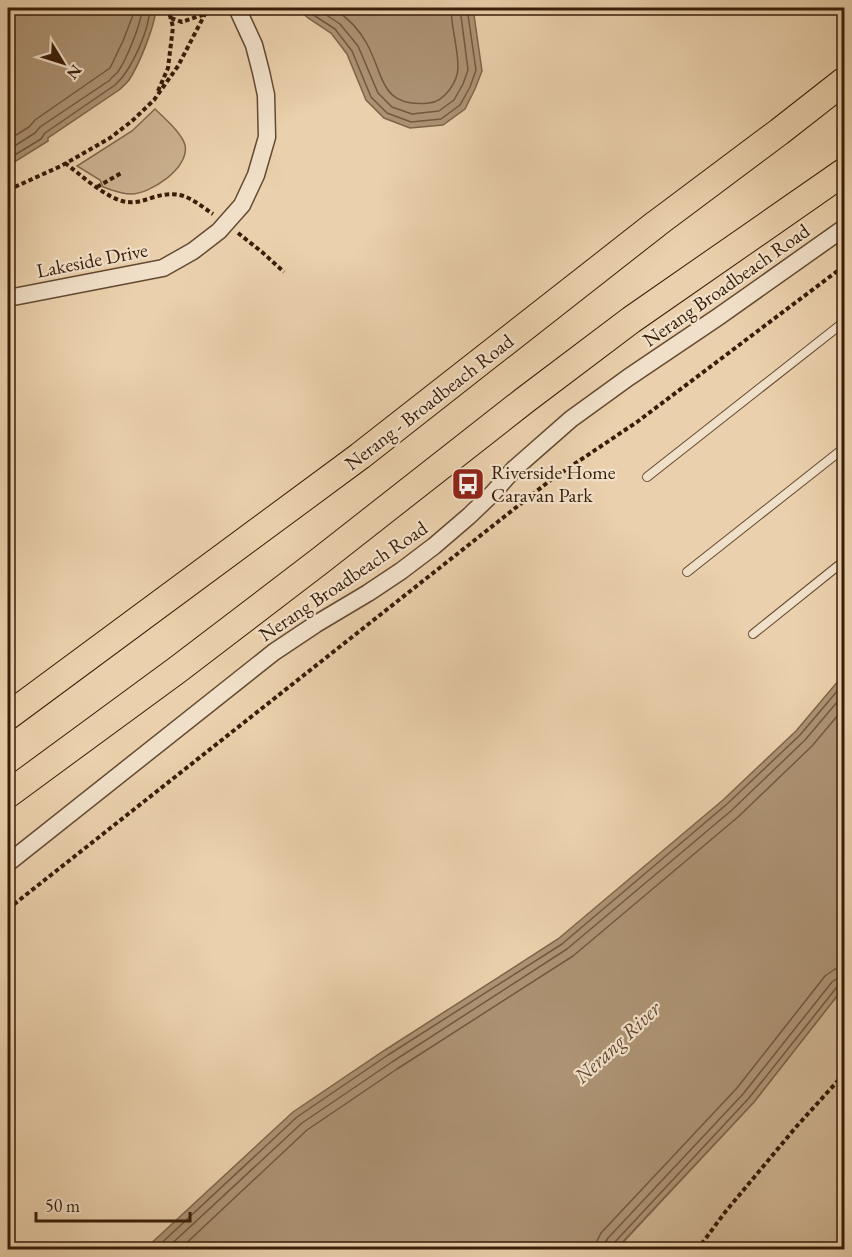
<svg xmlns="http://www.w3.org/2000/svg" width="852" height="1257" font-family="'EB Garamond',serif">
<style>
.green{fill:#ccb290;stroke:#82684c;stroke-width:1.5}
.water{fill:#ad9374;stroke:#7e6449;stroke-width:1.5}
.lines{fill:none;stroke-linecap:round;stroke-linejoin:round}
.shore{stroke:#72583e;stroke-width:1.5}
.lane-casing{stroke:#644a31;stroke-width:10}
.street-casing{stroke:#644a31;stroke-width:19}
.primary-casing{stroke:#381d08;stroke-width:29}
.path{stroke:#381d08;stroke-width:4;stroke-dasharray:4.5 3;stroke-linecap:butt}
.lane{stroke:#f1e0c9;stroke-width:8}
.street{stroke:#f1e0c9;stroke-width:16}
.primary{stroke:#ead0ac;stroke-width:27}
.labels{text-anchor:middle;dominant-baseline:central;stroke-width:4.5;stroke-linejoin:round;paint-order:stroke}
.street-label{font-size:20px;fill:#381d08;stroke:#f1e0c9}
.poi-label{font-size:20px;fill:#381d08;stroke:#f1e0c9;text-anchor:start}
.water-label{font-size:21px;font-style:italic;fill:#61462e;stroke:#f1e0c9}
</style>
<rect width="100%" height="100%" fill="#ead0ac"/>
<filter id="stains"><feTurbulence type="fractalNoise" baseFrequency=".00333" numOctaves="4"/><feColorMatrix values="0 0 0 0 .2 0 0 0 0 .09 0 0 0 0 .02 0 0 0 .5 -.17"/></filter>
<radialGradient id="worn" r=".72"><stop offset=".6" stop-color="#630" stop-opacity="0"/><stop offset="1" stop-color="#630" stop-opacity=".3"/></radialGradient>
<path class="green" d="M155 109C164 118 182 133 185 145 190 168 150 194 131 194 122 194 112 190 103 187L100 180 77 166 132 131Z
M844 987V1249L616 1250 754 1102Z"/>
<path class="water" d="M8 8H156C155 26 139 65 129 80 126 84 122 87 119 90L48 138V141L8 166Z
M300 8H473L482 71 475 89 465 109 443 125 410 128 384 118 366 100 347 54 331 33 308 18 300 11Z
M844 676V987L754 1102 616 1249H145L293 1112 385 1050 558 939 723 800 796 731 839 680Z"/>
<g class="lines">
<path class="shore" d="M306 8 312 14 335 29 352 51 371 97 387 113 411 122 441 119 460 105 470 87 476 70 467 8
M316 8 340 24 358 46 378 93 392 107 412 114 439 111 454 100 463 84 468 70 460 8
M333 8C347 17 359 29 367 44 385 77 380 108 429 103 444 102 458 82 458 67 458 47 451 27 451 8
M8 140 29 127 35 120 110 68 123 41 133 15V8
M8 150 35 133 40 127 110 80C110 79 117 73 117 73 126 61 142 22 142 8
M8 159 41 139 45 133 115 85C132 70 149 30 150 8
M154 1250 297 1117 388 1055 562 944 727 804 800 735 844 683
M165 1250 302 1123 392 1062 567 949 732 810 805 740 844 694
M179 1250 307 1130 397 1069 573 956 738 817 812 746 844 708
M595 1250 597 1241 601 1233 737 1088 825 976 835 969 844 968
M604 1250 605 1243 608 1238 743 1094 832 982 838 978 844 977
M612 1250 614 1243 749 1098 837 987 844 984"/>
<defs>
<path id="lane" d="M647 477 844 322
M687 572 844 448
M753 634 844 561"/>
<path id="street" d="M8 298 163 268 193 251 219 231 242 205 256 175 267 137 266 95 261 72 254 45 237 8
M8 863 274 652 316 624 368 593 401 571 434 546 469 516 493 493 514 469 571 419 629 377 718 317 844 228"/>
<path id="primary" d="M8 716 360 456 656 224 779 132 844 81
M8 794 177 670 321 560 525 400 631 320 844 172"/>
</defs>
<use href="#lane" class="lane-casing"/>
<use href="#street" class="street-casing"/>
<use href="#primary" class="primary-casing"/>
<path class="path" d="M171 18 182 22 205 14 216 8
M158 91 168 68 173 27 168 8
M65 163C81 175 108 200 127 202 137 203 145 200 154 197 182 189 191 199 213 214
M97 187 123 172
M8 190 61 166 110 138 132 121 154 100 178 66 205 14 204 8
M238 233 262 252 284 272
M8 909 552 479 637 422 844 266
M697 1250 726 1211 796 1127 844 1074"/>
<use href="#lane" class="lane"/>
<use href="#street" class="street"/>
<use href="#primary" class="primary"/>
</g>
<defs>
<symbol id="bus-square" viewBox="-11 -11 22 22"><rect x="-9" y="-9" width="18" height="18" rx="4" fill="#8f2418" stroke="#f1e0c9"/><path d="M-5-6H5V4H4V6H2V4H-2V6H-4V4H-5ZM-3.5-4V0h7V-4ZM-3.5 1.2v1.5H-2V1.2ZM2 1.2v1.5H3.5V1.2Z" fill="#fff"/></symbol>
</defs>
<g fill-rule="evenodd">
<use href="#bus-square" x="449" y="465" width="38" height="38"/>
</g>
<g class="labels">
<g class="street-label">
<text transform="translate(92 260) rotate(-11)">Lakeside Drive</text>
<text transform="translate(726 285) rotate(-35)">Nerang Broadbeach Road</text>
<text transform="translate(429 402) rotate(-38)">Nerang - Broadbeach Road</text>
<text transform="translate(343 581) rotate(-34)">Nerang Broadbeach Road</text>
</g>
<g class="poi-label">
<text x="491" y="472">Riverside Home<tspan x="491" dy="23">Caravan Park</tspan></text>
</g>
<g class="water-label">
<text transform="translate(617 1042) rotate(-43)">Nerang River</text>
</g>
</g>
<rect width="852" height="1257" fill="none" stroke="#ead0ac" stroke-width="30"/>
<rect x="9" y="9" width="834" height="1239" fill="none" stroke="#381d08" stroke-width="3"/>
<rect x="15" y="15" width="822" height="1227" fill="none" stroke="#381d08" stroke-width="1.5"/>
<g transform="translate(63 63) rotate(128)" stroke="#f1e0c9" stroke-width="4.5" paint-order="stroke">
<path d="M0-4.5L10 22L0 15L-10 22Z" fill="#381d08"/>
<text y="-9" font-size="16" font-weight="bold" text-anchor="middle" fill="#381d08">N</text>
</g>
<path d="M36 1212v9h154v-9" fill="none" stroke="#381d08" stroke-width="3"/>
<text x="45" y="1212" font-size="18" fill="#381d08" stroke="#f1e0c9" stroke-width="4.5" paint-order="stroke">50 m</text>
<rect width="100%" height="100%" filter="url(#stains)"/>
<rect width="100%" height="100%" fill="url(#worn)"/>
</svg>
